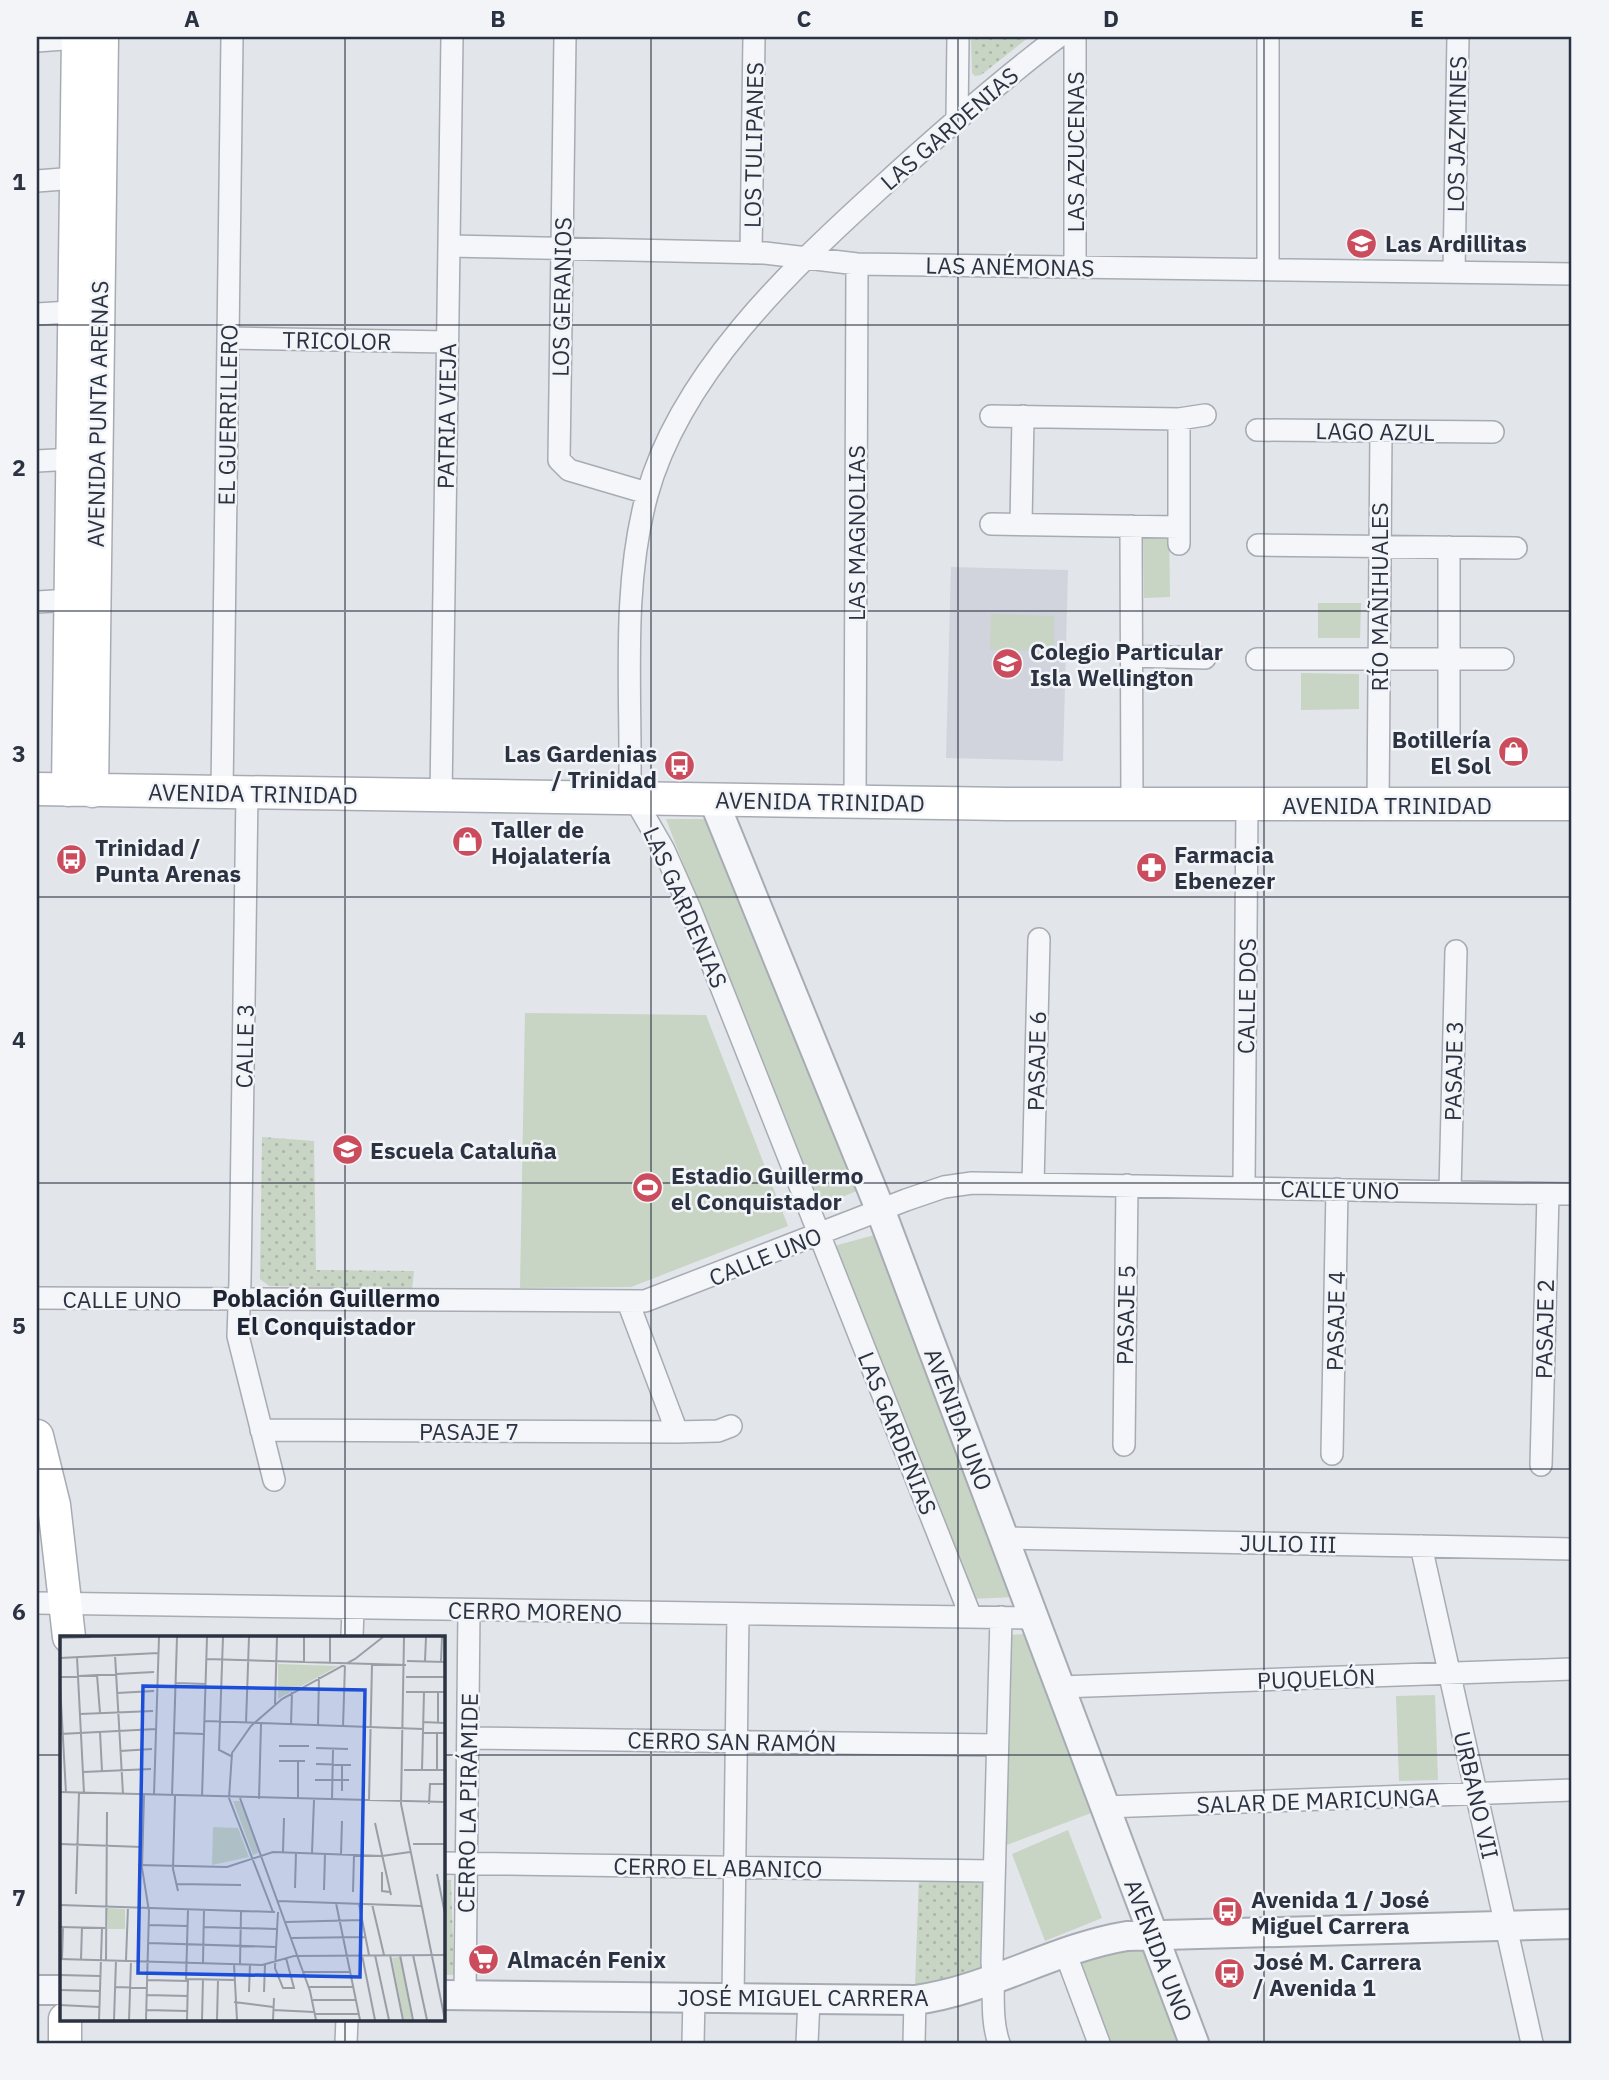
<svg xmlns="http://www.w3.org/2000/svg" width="1609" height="2080" font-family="'IBM Plex Sans',sans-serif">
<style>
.built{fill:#d1d4dc}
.green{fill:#c8d4c4}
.park{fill:url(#park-dots)}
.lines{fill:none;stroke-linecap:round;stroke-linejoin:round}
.minor-casing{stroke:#a7acb4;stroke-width:24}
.tertiary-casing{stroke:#a7acb4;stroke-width:32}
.secondary-casing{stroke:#a7acb4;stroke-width:35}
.minor{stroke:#f5f6f9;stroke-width:21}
.tertiary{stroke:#f5f6f9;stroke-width:28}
.secondary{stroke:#fff;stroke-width:32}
.grid{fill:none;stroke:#2b3342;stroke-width:2;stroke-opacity:0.55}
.labels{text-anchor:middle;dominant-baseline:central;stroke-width:5;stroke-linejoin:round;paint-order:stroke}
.street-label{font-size:23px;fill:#2b3342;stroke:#f2f4f8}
.poi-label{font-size:23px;font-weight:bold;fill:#2b3342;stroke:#f2f4f8;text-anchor:start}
.neighbourhood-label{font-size:24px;font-weight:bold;fill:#1d2433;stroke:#f2f4f8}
.inset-road{fill:none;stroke:#999ea7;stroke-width:2}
.view{fill:#1d4ed8;fill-opacity:0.15;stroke:#1d4ed8;stroke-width:3.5}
.inset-edge{fill:none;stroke:#2b3342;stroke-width:3.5}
.neatline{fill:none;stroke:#2b3342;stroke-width:2.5}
.grid-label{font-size:23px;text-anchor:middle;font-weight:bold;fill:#2b3342}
</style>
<defs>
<pattern id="park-dots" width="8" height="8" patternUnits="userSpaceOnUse" patternTransform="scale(1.75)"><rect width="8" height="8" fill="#c8d4c4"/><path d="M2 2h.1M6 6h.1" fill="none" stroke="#acb6aa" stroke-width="1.8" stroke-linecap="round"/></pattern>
</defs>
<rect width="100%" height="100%" fill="#e2e5ea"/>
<path class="built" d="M951 567 1068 570 1063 761 946 758Z"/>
<path class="green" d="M1143 530H1169L1170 597 1144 598Z
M1318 603H1361L1360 638H1318Z
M991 614 1054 616V651L990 650Z
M1301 673 1359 674V709L1301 710Z
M666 819H712L864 1188 815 1208Z
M525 1013 706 1015 788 1226 631 1287 520 1288Z
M882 1233 1015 1597 971 1599 834 1246Z
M1030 1634 1091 1813 1004 1846 1007 1635Z
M1435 1695 1438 1780 1399 1781 1396 1696Z
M1068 1830 1102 1918 1045 1941 1012 1854Z
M1142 1946 1178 2043H1104L1075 1964Z"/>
<path class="park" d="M971 37H1029L981 75 975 76 972 73Z
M262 1137 314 1141 316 1270 414 1271 412 1290 269 1286 260 1279Z
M919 1876 987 1881 983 1968 915 1986Z
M443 1880H451L454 1975H443Z"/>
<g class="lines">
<defs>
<path id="minor" d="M565 37 559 460 569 470 647 493
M37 41 78 38
M957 117 958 37
M37 181 76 178
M449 246 765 253 857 264 1572 274
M751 253 754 37
M1075 267V37
M1268 269V37
M1454 272 1458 37
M37 314 87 311
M228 338 447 342
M991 416 1179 419 1205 415
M1257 430 1493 432
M37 461 73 459
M991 524 1179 527
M1021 524 1023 416
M1131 526 1132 804
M1179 544V419
M1258 545 1516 548
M1449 547V736
M37 602 71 600
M1130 656 1205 658
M1257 659H1503
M222 792 232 37
M247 793 240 1281 238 1336 274 1480
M441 796 452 37
M855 802 857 264
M1378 806 1381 431
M1033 1184 1039 939
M1244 1186 1247 805
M1450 1191 1456 951
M37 1298 645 1301 906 1200 944 1187 972 1183 1572 1194
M628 1302 677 1432
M261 1430 677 1432 718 1431 731 1426
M1124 1445 1127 1185
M1332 1454 1337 1189
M1541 1465 1548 1194
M1004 1538 1572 1549
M1421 1546 1532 2043
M37 1603 1034 1618
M971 1617 691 911 664 850 634 798 630 779C631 686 622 586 647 495 680 375 788 272 877 191 936 137 995 85 1058 37
M352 1637 353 1608
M1060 1687 1572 1669
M468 1738 997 1745
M1105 1807 1572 1790
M443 1863 994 1871
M1065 1952 1099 2043
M465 1996 469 1610
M733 1999 738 1614
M346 2043 347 2019
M693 2043 694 1998
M807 2043 809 2000
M914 2043 915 2000
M999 2043C990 2018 995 1989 992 1962L1001 1617"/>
<path id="tertiary" d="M713 799 880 1209 1194 2043
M37 1990H61
M443 1995 915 2000C989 1990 1054 1948 1127 1936L1572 1924"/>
<path id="secondary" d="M37 789 1007 804H1572
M68 790 78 37
M92 791 102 37
M37 1436 54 1505 69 1637
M65 2043V2019"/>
</defs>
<use href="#minor" class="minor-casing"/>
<use href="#tertiary" class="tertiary-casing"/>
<use href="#secondary" class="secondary-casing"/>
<use href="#minor" class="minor"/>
<use href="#tertiary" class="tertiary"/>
<use href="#secondary" class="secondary"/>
</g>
<path class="grid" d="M345 37V1637M651 37V2043M958 37V2043M1264 37V2043M37 325H1572M37 611H1572M37 897H1572M37 1183H1572M37 1469H1572M37 1755H61M443 1755H1572M345 2019V2043"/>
<defs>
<symbol id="school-disc" viewBox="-11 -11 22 22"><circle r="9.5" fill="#cb4c5d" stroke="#f2f4f8"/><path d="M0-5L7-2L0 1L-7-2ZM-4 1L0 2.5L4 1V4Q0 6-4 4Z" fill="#fff"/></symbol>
<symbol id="shop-disc" viewBox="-11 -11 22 22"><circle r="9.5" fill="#cb4c5d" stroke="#f2f4f8"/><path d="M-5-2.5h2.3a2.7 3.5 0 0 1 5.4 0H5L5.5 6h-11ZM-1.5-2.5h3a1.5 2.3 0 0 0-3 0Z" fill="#fff"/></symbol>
<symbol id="bus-disc" viewBox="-11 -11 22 22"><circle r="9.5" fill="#cb4c5d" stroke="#f2f4f8"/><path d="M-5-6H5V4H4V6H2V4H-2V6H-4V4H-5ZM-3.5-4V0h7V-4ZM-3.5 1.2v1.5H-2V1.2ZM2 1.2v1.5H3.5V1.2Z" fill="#fff"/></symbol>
<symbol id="pharmacy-disc" viewBox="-11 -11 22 22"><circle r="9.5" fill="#cb4c5d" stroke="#f2f4f8"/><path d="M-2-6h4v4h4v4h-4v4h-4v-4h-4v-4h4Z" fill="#fff"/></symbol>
<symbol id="stadium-disc" viewBox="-11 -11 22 22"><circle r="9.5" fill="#cb4c5d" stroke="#f2f4f8"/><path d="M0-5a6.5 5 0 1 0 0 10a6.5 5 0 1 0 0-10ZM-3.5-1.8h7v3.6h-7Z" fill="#fff"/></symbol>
<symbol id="supermarket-disc" viewBox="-11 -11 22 22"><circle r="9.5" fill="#cb4c5d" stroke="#f2f4f8"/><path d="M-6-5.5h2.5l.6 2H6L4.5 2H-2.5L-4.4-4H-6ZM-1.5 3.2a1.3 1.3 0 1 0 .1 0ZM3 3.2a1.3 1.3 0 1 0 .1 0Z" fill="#fff"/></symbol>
</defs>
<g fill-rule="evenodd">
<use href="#school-disc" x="1344" y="226" width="35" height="35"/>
<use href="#school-disc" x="990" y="646" width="35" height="35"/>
<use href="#shop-disc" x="1496" y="734" width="35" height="35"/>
<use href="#bus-disc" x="662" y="748" width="35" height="35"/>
<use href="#shop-disc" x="450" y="824" width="35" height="35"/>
<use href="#bus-disc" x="54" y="842" width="35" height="35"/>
<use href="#pharmacy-disc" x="1134" y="850" width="35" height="35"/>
<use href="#school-disc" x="330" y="1132" width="35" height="35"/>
<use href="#stadium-disc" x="630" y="1170" width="35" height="35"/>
<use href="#bus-disc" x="1210" y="1894" width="35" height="35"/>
<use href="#supermarket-disc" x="466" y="1942" width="35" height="35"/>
<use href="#bus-disc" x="1212" y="1956" width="35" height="35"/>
</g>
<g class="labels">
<g class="street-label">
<text transform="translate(949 128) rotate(-41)">LAS GARDENIAS</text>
<text transform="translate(1456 134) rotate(-89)">LOS JAZMINES</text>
<text transform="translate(753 145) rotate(-89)">LOS TULIPANES</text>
<text transform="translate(1075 152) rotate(-90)">LAS AZUCENAS</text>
<text transform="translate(1010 266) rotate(1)">LAS ANÉMONAS</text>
<text transform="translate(561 297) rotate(-89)">LOS GERANIOS</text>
<text transform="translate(337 340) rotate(1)">TRICOLOR</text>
<text transform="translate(97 414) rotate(-89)">AVENIDA PUNTA ARENAS</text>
<text transform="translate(227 415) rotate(-89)">EL GUERRILLERO</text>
<text transform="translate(446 416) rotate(-89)">PATRIA VIEJA</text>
<text transform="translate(1375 431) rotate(1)">LAGO AZUL</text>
<text transform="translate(856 533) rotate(-90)">LAS MAGNOLIAS</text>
<text transform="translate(1379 597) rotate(-90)">RÍO MAÑIHUALES</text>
<text transform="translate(253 793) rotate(1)">AVENIDA TRINIDAD</text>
<text transform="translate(820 801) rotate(1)">AVENIDA TRINIDAD</text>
<text x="1387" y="805">AVENIDA TRINIDAD</text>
<text transform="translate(686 907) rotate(66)">LAS GARDENIAS</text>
<text transform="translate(1246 996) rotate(-89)">CALLE DOS</text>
<text transform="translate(244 1046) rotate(-89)">CALLE 3</text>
<text transform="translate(1036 1061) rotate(-89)">PASAJE 6</text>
<text transform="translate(1453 1071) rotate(-89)">PASAJE 3</text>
<text transform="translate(1340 1189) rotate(1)">CALLE UNO</text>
<text transform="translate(765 1256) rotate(-22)">CALLE UNO</text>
<text x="122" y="1299">CALLE UNO</text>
<text transform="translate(1125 1315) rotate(-89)">PASAJE 5</text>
<text transform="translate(1335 1321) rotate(-89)">PASAJE 4</text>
<text transform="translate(1544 1329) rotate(-89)">PASAJE 2</text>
<text transform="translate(959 1419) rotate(69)">AVENIDA UNO</text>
<text x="469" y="1431">PASAJE 7</text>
<text transform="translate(898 1433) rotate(68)">LAS GARDENIAS</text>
<text transform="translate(1288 1543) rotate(1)">JULIO III</text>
<text transform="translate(535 1611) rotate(1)">CERRO MORENO</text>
<text transform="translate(1316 1678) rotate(-2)">PUQUELÓN</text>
<text transform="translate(732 1741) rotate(1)">CERRO SAN RAMÓN</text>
<text transform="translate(1477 1795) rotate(77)">URBANO VII</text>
<text transform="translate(1318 1800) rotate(-2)">SALAR DE MARICUNGA</text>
<text transform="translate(467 1803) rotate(-89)">CERRO LA PIRÁMIDE</text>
<text transform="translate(718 1867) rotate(1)">CERRO EL ABANICO</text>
<text transform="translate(1159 1950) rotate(69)">AVENIDA UNO</text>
<text x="803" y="1997">JOSÉ MIGUEL CARRERA</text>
</g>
<g class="poi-label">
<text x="1385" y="243">Las Ardillitas</text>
<text x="1030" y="651">Colegio Particular<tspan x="1030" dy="26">Isla Wellington</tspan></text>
<text x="1491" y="739" text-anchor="end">Botillería<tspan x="1491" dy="26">El Sol</tspan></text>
<text x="657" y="753" text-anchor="end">Las Gardenias<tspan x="657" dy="26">/ Trinidad</tspan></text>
<text x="491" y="829">Taller de<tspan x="491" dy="26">Hojalatería</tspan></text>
<text x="95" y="847">Trinidad /<tspan x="95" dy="26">Punta Arenas</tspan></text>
<text x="1174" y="854">Farmacia<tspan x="1174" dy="26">Ebenezer</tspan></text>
<text x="370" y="1150">Escuela Cataluña</text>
<text x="671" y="1175">Estadio Guillermo<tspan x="671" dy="26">el Conquistador</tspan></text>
<text x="1251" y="1899">Avenida 1 / José<tspan x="1251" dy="26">Miguel Carrera</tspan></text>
<text x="507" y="1959">Almacén Fenix</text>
<text x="1253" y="1961">José M. Carrera<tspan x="1253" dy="26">/ Avenida 1</tspan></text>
</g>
<g class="neighbourhood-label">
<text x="326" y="1298">Población Guillermo<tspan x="326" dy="28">El Conquistador</tspan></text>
</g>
</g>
<g transform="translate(60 1636)">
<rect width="385" height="385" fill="#e2e5ea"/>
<path d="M173 165H180L200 216 193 219ZM153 191 178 192 189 221 152 229Z" fill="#c8d4c4"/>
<path d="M218 28 278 30 218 63ZM47 272 65 273V293H48ZM340 321 352 384H344L332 322Z" fill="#c8d4c4"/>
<path class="inset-road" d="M163 1 159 114 171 120M344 1 341 168 385 384M0 2 31 1M55 19 63 158M17 21 24 157M0 22 98 17M147 23 346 29M347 25 385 26M365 25 366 1M244 26V1M381 26 382 1M270 27V1M37 39 40 77M0 41 94 36M346 41H385M115 47 146 48M0 48 6 157M346 56H385M57 57 94 55M215 68 217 1M20 78 93 75M145 85 363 93M363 86 385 87M186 87 189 1M378 87V56M231 89 232 56M258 90 259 41M283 91 285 28M40 96 42 135M114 97 144 98M363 97H385M0 98 96 93M219 110H249M256 112 288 113M60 115 92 113M219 125H245M256 128 291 129M344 134H385M362 134 364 56M377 134V97M23 136 91 133M255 144H289M282 155V129M0 156 385 166M84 159 82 232 89 275 86 384M94 159 99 1M112 160 117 1M115 160 113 233 118 255M142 161 147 1M180 162 250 355 256 384M199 163 201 88M238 164V125M272 164 273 113M309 165 312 28M369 168 370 148H385M315 187 331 259M0 208 82 211M353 208H385M223 216 224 182M252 217 254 164M281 218 282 185M78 229 167 231 213 216 322 220 350 216M322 236V255L330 256M377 238 385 278M116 248 181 249M235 252 236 216M264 254 265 217M293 256 294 219M16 258 19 157M218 265 361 270M276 267 300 384M299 268 309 319M312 268 324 319M0 269 215 276M213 276 169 162 172 117 191 90 222 63 295 23 323 1M218 276 215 332 223 352H234L226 322M226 286 302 284M88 289 127 290M0 291 45 292M144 291 217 293M231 302 305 301M88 307 216 311M302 319 315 384M315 319 329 384M330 319 343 384M340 319 353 384M353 319 367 384M0 323 202 329 234 320 385 319M2 323 3 291M21 323 22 291M46 324 47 176M66 324 68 271M143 327 144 273M174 328 177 384M180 328 181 275M244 336H290M0 339 40 340M126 343 174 344M87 344 128 345M126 345 128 273M55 351 87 352M249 351H293M0 354 40 355M189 356 190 328M204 356 205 328M86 359 128 360M253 364H296M174 366 213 371M0 369 39 371M86 374 127 375M213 374 254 376M255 378H299M39 384 42 292M54 384 56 324M69 384 71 325M127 384 128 343M142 384 143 343M157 384 158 344M213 384 214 362"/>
<path class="view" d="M83 50 305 54 300 341 78 337Z"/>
<rect width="385" height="385" class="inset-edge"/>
</g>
<rect width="1609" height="2080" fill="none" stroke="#f2f4f8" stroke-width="77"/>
<rect x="38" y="38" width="1532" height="2004" class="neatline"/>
<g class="grid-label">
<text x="192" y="27">A</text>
<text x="498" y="27">B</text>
<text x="804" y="27">C</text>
<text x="1111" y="27">D</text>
<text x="1417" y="27">E</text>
<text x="19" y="190">1</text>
<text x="19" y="476">2</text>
<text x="19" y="762">3</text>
<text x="19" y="1048">4</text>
<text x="19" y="1334">5</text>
<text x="19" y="1620">6</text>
<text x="19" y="1906">7</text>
</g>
</svg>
